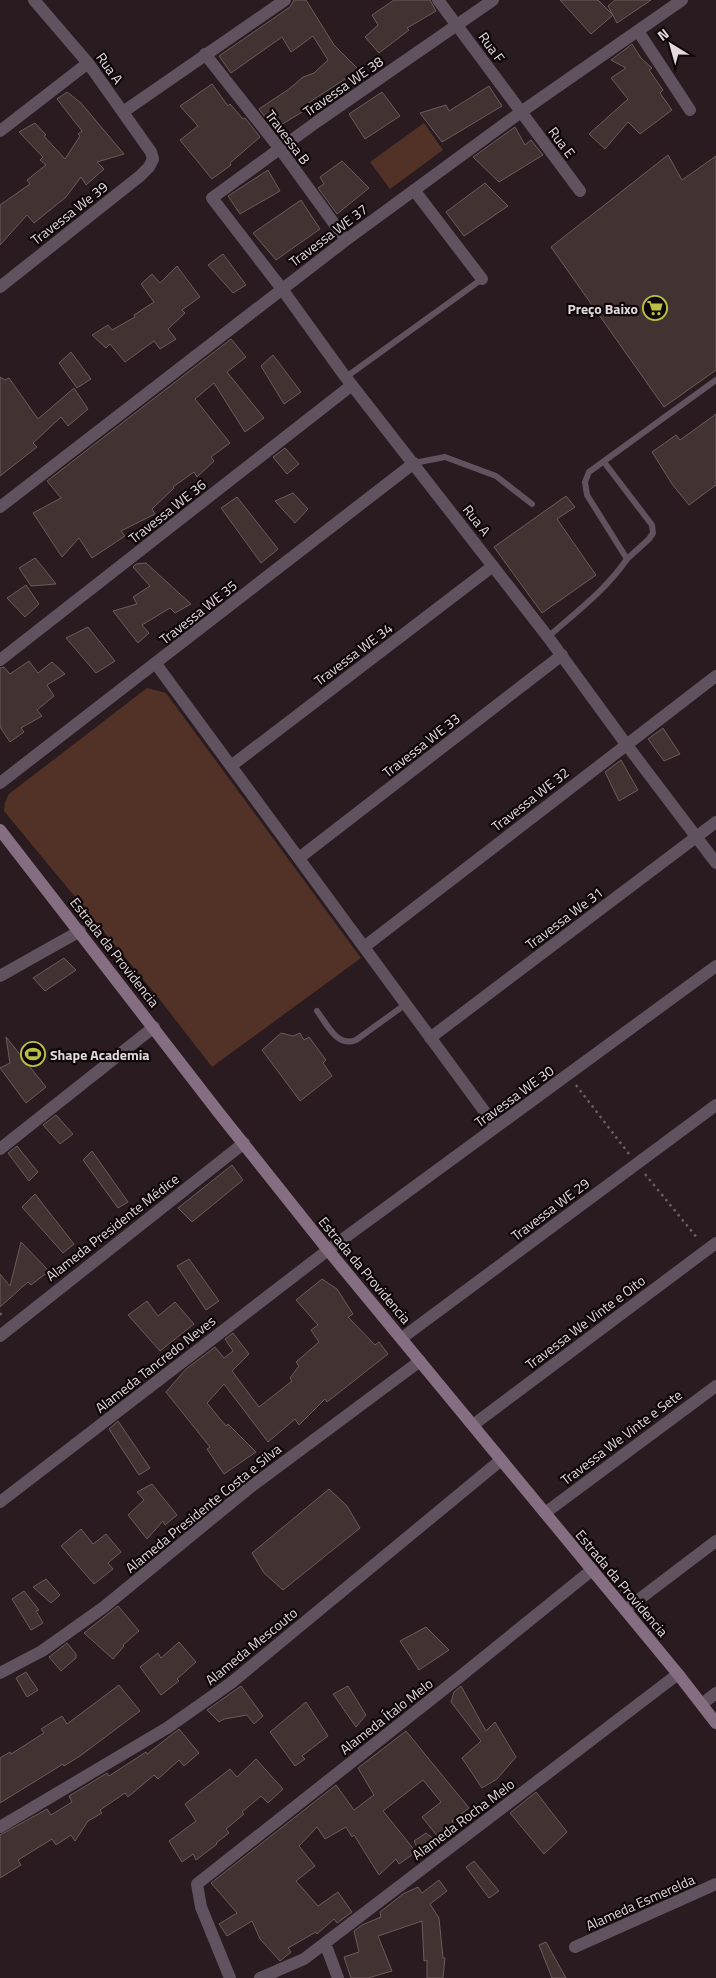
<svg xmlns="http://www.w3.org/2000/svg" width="716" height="1978" font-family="'Titillium Web',sans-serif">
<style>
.green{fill:#523226}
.building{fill:#423232;stroke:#6e5b5b}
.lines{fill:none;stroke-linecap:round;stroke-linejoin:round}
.path{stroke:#6a5d62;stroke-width:2.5;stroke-dasharray:2.5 4;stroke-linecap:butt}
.service{stroke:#61525f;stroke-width:6}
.minor{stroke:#61525f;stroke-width:12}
.secondary{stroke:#866e82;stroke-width:12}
.labels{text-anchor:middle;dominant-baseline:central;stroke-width:4.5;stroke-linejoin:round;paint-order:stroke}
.street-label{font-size:14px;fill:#e3d8dc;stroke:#0e070a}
.poi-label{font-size:14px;font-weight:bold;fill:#e3d8dc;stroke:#0e070a;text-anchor:end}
</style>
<rect width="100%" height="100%" fill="#291b20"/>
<path class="green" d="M424 123 443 150 390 189 370 162Z
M147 688 166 693 361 958 212 1067 157 996 4 811 5 802 9 794Z"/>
<path class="building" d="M294 0H306L334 45 359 70 302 107 304 111 274 129 259 109 289 89 303 77 314 73 328 60 313 36 291 52 282 37 231 73 219 56 290 7Z
M394 0H430L436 11 407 28 409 30 379 53 365 37 378 25 372 15Z
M560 0H598L613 15 591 34Z
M615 0H651L617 23 608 6Z
M632 44 641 58 652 68 649 70 663 90 660 93 672 110 640 134 628 122 605 149 589 134 628 99 611 78 626 68 611 60Z
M212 84 228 106 230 104 243 119 245 118 260 137 230 163 231 165 212 179 180 140 198 126 180 106Z
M489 86 502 106 442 142 420 113 446 105 449 111Z
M67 92 81 103 124 154 97 162 104 169 86 185 81 177 66 197 34 223 27 215 0 245V205L30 184 27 180 46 165 40 160 43 157 19 132 35 123 46 135 44 136 65 159 80 136 78 134 82 131 57 99Z
M382 92 400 116 365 139 349 114Z
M515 127 525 145 531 140 543 155 499 182 473 157Z
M668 155 682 180 716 156V370L664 407 551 247Z
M342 161 369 188 337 214 318 188 324 184 320 177Z
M268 170 280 191 240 214 228 196Z
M485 183 508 206 464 236 446 212Z
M301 200 320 229 276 260 253 233Z
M223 254 246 285 233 293 208 265Z
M177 266 200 297 182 310 185 313 168 329 176 339 160 349 154 341 125 362 110 344 106 348 92 335 108 325 112 330 135 317 134 315 154 302 141 284 152 274 160 283Z
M231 339 246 357 227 372 264 418 245 432 214 383 195 399 230 443 211 457 214 461 197 477 194 472 173 487 174 488 152 509 155 514 121 531 125 536 92 558 79 538 62 557 33 513 61 498 47 481Z
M71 352 91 379 77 388 59 363Z
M273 355 301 392 284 404 261 366Z
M0 377 5 380 9 378 38 419 74 388 88 409 68 426 61 417 33 443 37 447 0 476Z
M716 414V485L689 505 672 484 652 452 676 435 680 440Z
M285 448 299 464 287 474 273 457Z
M293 493 308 509 295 523 275 501Z
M566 496 575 507 557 519 596 575 542 613 494 547Z
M237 497 278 549 261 563 221 508Z
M35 558 45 570 56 584 31 586 19 568Z
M146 563 191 604 175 613 170 608 142 625 149 633 138 643 113 611 137 604 133 597 150 586 133 567 136 564Z
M26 585 39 604 25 617 7 598Z
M88 627 115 661 96 673 66 638Z
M29 661 38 673 52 662 65 674 47 685 54 696 37 710 42 716 21 728 24 732 10 742 0 727V668L4 667 10 674Z
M663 728 680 754 664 761 648 739Z
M621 760 638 790 619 801 605 772Z
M64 958 76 970 45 991 33 978Z
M281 1033 293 1036 300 1033 304 1040 309 1037 326 1060 323 1063 332 1076 300 1101 262 1050Z
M6 1037 46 1087 26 1103 0 1068 10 1063Z
M56 1115 73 1134 60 1144 43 1125Z
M17 1146 38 1172 29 1181 8 1153Z
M92 1151 128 1202 118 1208 83 1160Z
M232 1165 243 1180 192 1222 178 1208Z
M35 1194 74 1244 63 1253 22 1207Z
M21 1242 49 1271 31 1285 28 1282 0 1307V1274L10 1286Z
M189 1259 219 1301 206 1310 177 1266Z
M322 1279 337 1289 353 1314 348 1317 375 1345 379 1342 388 1354 327 1402 325 1399 299 1425 295 1419 268 1442 224 1384 207 1403 226 1426 228 1424 256 1452 224 1474 207 1449 210 1447 166 1392 186 1369 215 1347 224 1358 233 1351 225 1339 233 1333 249 1354 232 1371 259 1407 292 1381 290 1378 299 1366 296 1362 319 1342 311 1330 318 1325 296 1300Z
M147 1301 158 1316 175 1302 194 1324 160 1351 128 1315Z
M118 1421 150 1468 139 1475 109 1429Z
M152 1484 177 1515 165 1525 163 1521 147 1539 128 1515 144 1500 137 1492Z
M329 1489 347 1506 360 1528 283 1590 264 1573 252 1553Z
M81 1529 93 1544 106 1534 121 1552 108 1563 113 1569 94 1584 61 1546Z
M46 1579 60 1595 51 1603 33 1587Z
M24 1591 39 1610 36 1611 43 1623 31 1630 12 1599Z
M118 1606 139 1631 123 1645 124 1646 113 1659 84 1633Z
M426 1627 449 1650 419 1670 400 1641Z
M179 1642 196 1662 177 1679 179 1681 161 1695 140 1667 158 1653 161 1658Z
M67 1643 76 1654V1658L61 1671 49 1657Z
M26 1672 38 1690 27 1697 16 1678Z
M119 1685 140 1711 80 1756 64 1766 63 1764 0 1803V1758L10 1752 11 1754 44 1733 41 1729 62 1716 67 1724Z
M241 1686 263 1716 254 1724 247 1715 224 1719 219 1722 207 1710Z
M348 1686 366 1715 356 1727 333 1694Z
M461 1686 486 1731 495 1722 516 1757 497 1779 482 1788 462 1758 481 1741 451 1702 454 1692Z
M306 1702 328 1736 302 1756 305 1759 295 1766 270 1732Z
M179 1729 199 1753 184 1766 179 1760 158 1779 154 1775 128 1797 125 1793 100 1810 102 1813 88 1821 75 1841 71 1835 56 1845 52 1839 18 1860 21 1865 0 1878V1835L47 1809 51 1815 72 1802 69 1796 107 1773 109 1776 146 1752 147 1754Z
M406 1731 469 1808 452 1821 455 1826 438 1837 422 1817 441 1802 423 1780 383 1811 416 1852 399 1864 396 1859 379 1875 354 1835 352 1837 346 1827 325 1839 317 1827 299 1846 315 1866 296 1881 318 1906 338 1892 352 1912 337 1923 334 1919 317 1934 316 1932 288 1948 291 1952 280 1961 260 1939 252 1921 227 1936 219 1924 237 1913 211 1883 336 1785 354 1810 374 1795 358 1768Z
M256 1759 283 1789 268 1803 261 1796 242 1812 244 1814 226 1829 229 1833 216 1843 217 1844 196 1860 193 1854 182 1862 169 1841 196 1821 185 1804 230 1769 237 1777Z
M536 1792 567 1832 544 1854 510 1813Z
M426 1833 438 1842 420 1854 414 1841Z
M474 1861 499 1891 489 1898 466 1867Z
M439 1880 447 1891 430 1904 439 1918 443 1958H445L443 1978H427V1960L424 1961 422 1921 378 1936 392 1971 368 1978H351L344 1957 359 1952 354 1931 362 1925 381 1917 380 1912 403 1894 418 1887 422 1893Z
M546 1942 566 1978H552L539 1945Z"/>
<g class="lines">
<path class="path" d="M576 1085 629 1154
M645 1174 698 1239
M0 1313 4 1318"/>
<path class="service" d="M346 377 482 279
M604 462 652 525 653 533 649 539 627 559
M414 463 445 457 496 476 532 504
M548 637C576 612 606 590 627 559L587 495 585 482 589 472 716 380
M317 1011C327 1024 337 1048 356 1040L406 1004"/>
<path class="minor" d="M438 0 580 191
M493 0 318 121 212 198 282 289 344 375 548 637 626 744 716 863
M638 31 690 110
M205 54 280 149 346 240
M123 112 285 0
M0 131 88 63
M414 190 482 279
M0 287 140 176 149 167 153 159 151 152 88 63 34 0
M0 507 346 240 521 112 682 0
M0 660 352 385
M156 664 496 1127
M231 766 493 566
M0 783 414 463
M299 858 562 655
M364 947 716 676
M0 976 80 931
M430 1038 716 822
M0 1149 154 1027
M0 1336 244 1143
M402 1338 716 1105
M473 1425 716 1243
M0 1502 328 1250 716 966
M545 1513 716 1386
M625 1610 716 1541
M0 1673 42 1651 104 1607 248 1489 420 1361
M702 1704 716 1693
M0 1827 167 1728 231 1683 501 1460
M325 1943 338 1978
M575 1947 716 1884
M230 1978 201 1907 197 1884 457 1679 592 1570
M260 1978 304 1959 678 1674"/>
<path class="secondary" d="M0 830 219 1113 328 1250 678 1674 716 1723"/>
</g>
<defs>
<symbol id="supermarket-ring" viewBox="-11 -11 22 22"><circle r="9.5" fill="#0e070a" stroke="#bbc044" stroke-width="1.5"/><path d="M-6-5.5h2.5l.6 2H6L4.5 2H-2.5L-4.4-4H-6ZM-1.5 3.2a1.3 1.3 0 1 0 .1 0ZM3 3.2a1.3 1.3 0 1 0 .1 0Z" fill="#bbc044"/></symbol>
<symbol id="stadium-ring" viewBox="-11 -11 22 22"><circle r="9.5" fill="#0e070a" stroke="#bbc044" stroke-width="1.5"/><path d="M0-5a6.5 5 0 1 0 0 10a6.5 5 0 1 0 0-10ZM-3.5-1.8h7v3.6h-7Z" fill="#bbc044"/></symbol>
</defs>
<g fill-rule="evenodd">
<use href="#supermarket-ring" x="641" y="294" width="28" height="28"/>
<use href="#stadium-ring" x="19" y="1040" width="28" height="28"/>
</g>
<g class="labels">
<g class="street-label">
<text transform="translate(492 47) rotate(54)">Rua F</text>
<text transform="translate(110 68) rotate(54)">Rua A</text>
<text transform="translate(343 86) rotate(-35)">Travessa WE 38</text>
<text transform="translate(288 137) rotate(53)">Travessa B</text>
<text transform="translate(562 142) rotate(53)">Rua E</text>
<text transform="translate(69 213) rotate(-38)">Travessa We 39</text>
<text transform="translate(328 235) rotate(-37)">Travessa WE 37</text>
<text transform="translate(167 511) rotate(-38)">Travessa WE 36</text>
<text transform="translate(477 520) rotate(52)">Rua A</text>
<text transform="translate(198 612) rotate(-38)">Travessa WE 35</text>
<text transform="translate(353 654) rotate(-37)">Travessa WE 34</text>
<text transform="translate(421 745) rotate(-38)">Travessa WE 33</text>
<text transform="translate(530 799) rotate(-38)">Travessa WE 32</text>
<text transform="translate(564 918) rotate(-37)">Travessa We 31</text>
<text transform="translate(115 952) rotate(52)">Estrada da Providencia</text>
<text transform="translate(514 1096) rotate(-36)">Travessa WE 30</text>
<text transform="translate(550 1209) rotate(-37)">Travessa WE 29</text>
<text transform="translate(112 1227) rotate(-38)">Alameda Presidente Médice</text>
<text transform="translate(365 1270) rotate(50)">Estrada da Providencia</text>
<text transform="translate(585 1322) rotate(-37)">Travessa We Vinte e Oito</text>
<text transform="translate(155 1364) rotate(-38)">Alameda Tancredo Neves</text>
<text transform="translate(621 1437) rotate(-37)">Travessa We Vinte e Sete</text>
<text transform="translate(203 1508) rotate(-39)">Alameda Presidente Costa e Silva</text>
<text transform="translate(622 1583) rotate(50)">Estrada da Providencia</text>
<text transform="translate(251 1646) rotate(-39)">Alameda Mescouto</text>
<text transform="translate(386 1716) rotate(-38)">Alameda Ítalo Melo</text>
<text transform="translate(463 1819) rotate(-37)">Alameda Rocha Melo</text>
<text transform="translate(640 1902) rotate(-24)">Alameda Esmerelda</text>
</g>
<g class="poi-label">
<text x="638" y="308">Preço Baixo</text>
<text x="50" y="1054" text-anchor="start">Shape Academia</text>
</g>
</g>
<g transform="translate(671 45) rotate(323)" stroke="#0e070a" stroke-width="4" paint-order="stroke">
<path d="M0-4L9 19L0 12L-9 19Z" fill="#e3d8dc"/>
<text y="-8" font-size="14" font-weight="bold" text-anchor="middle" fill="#e3d8dc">N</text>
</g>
</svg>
